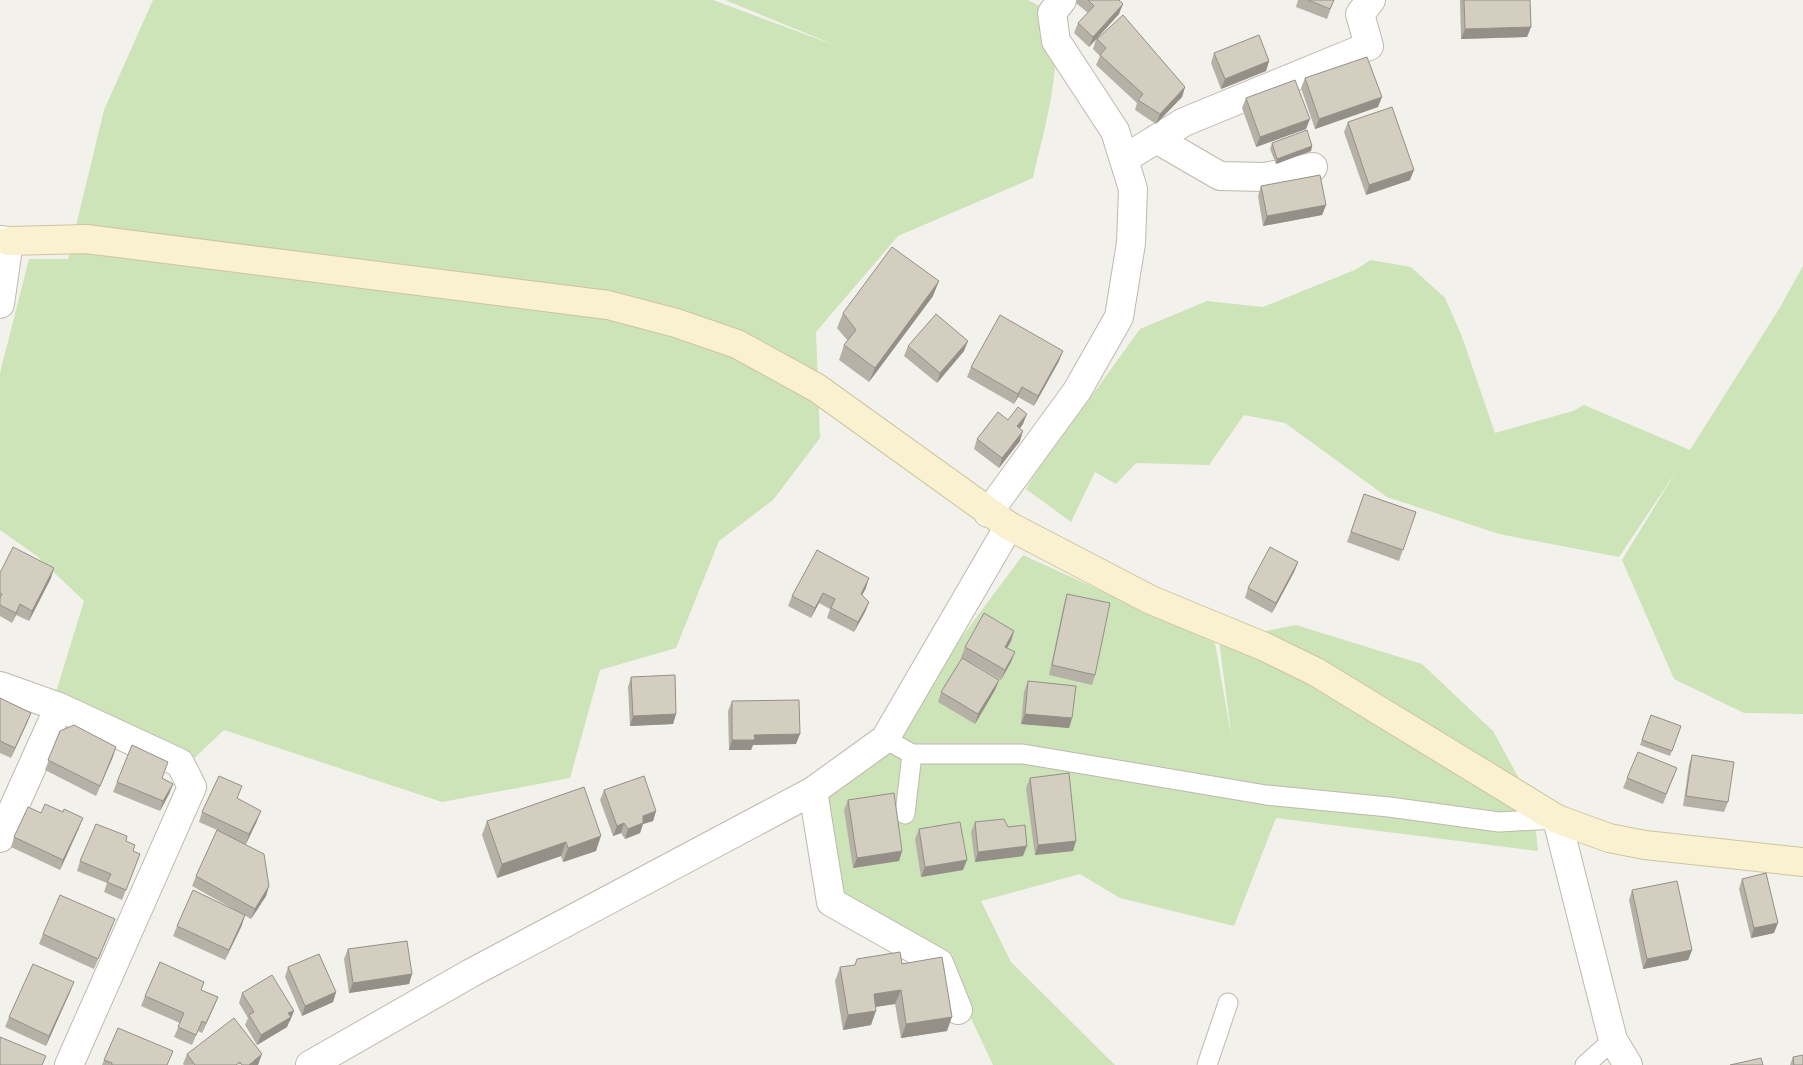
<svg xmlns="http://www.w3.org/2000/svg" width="1803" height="1065" font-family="'DejaVu Sans',sans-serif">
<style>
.green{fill:#cde3b8}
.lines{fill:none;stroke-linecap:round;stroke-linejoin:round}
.lane-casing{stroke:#beb9ae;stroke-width:21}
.street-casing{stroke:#beb9ae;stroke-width:30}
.secondary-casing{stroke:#cec59f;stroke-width:30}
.lane{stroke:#fff;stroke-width:19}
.street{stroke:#fff;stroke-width:28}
.secondary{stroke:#f9f1cf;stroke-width:28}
.wall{fill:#b6b1a6}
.shaded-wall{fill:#949087}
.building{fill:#d4cec1;stroke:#949087}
</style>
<rect width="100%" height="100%" fill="#f3f1eb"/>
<path class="green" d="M153 0H713L837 46 725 0H1028C1033 3 1044 7 1047 13 1069 51 1042 136 1033 178L898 236 816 332 820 438 773 500 719 541 676 648 600 670 570 778 442 802 224 730 188 764 56 692 84 601 37 556 0 530V373L29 259H68L104 110Z
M1370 260 1411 267 1445 298 1461 334 1495 433 1573 411 1584 405 1690 450 1779 309 1803 266V714L1744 713 1674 679 1622 560 1677 470 1619 557 1499 534 1387 497 1285 423 1244 415 1209 465 1136 463 1116 484 1095 472 1071 522 1026 489 1033 477 1140 329 1207 301 1263 307 1357 269Z
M1023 555 1215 643 1232 741 1219 640 1296 625 1422 664 1493 731 1533 804 1538 851 1276 818 1234 926 1120 898 1080 874 981 901 1011 962 1115 1065H993L941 955 831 898 814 797 885 739Z"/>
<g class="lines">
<defs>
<path id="lane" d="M885 739 912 754H1023L1266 795 1389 807 1499 822 1557 819
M905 814 912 754
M1207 1065 1228 1003
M1585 1065 1613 1040"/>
<path id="street" d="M1156 139 1220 176 1265 177 1313 167
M1124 159 1184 122 1369 46 1360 14 1371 0
M0 240 9 241 0 304
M988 513 1077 391 1119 317 1131 243 1133 189 1115 131 1056 41 1052 13 1062 0
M0 686 59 707 180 763 192 787 69 1065
M813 791 831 902 939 963 958 1010
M1557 819 1613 1040 1628 1065
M0 838 59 707
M310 1065 471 973 813 791 885 739 1009 526"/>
<path id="secondary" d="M9 241 86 239 608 305 676 323 737 344 817 388 1009 526 1151 600 1265 647 1316 672 1557 819 1609 838 1645 845 1803 862"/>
</defs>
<use href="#lane" class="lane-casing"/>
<use href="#street" class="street-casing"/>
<use href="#secondary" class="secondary-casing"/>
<use href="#lane" class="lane"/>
<use href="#street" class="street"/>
<use href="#secondary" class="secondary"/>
</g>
<path class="wall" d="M1077 0H1119V14L1097 38 1185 87 1182 97 1156 124 1135 110 1137 103 1096 65 1100 56 1093 49 1096 39 1089 47 1074 33 1078 23 1088 13 1076 3Z
M1298 0H1334L1327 19 1296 7Z
M1460 0H1530L1531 27 1527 37 1461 39Z
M1214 53 1269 61 1266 71 1221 89 1211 63Z
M1305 78 1378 107 1315 129 1301 88Z
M1246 98 1306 129 1256 147 1242 108Z
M1348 122 1410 180 1366 195 1344 132Z
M1272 143 1312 146 1311 151 1276 164 1270 149Z
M1261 186 1326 205 1322 215 1263 226 1258 196Z
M933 296 869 382 839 360 844 345 848 341 837 328 843 313Z
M908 346 964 351 937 383 904 356Z
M1059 361 1034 406 1018 397 1014 404 967 377 971 367Z
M1008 420 1023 424 1020 428V441L999 468 974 449 977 439Z
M1364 494 1416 512 1399 561 1347 542Z
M1298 562 1294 572 1272 613 1245 598 1248 588Z
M0 573 51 578 29 621 16 615 12 623 0 616Z
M866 588 862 595 869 602 865 612 854 632 827 618 830 609 819 603 811 618 788 606 792 596Z
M1067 594 1095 675 1092 685 1049 675 1064 604Z
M1014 631 1011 641 1007 648 1011 662 1001 680 963 658 999 680 995 690 975 724 938 702 941 692 962 658 961 657 965 647Z
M631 677 676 714 673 724 630 726 628 687Z
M1028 681 1072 718 1069 728 1021 724 1024 692Z
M0 698 31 713 27 723 11 758 0 753Z
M732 701 796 744 753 745 751 750H729L728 711Z
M1651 715 1681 726 1670 756 1640 745Z
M60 731 116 747 96 796 45 770Z
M1692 755 1728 802 1724 812 1683 806 1689 765Z
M1677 768 1663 804 1623 788 1627 778Z
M1030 778 1076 841 1073 851 1035 855 1026 788Z
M162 779 173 784 169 794 160 811 113 792 117 782Z
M584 787 596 851 563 862 561 856 497 878 482 835 487 821Z
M604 790 656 811 653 821 643 824 640 833 625 839 621 833 613 836 600 800Z
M238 798 257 821 246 844 269 886 266 896 251 919 192 886 196 876 217 830 199 822 202 812Z
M848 800 902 851 899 861 853 868 844 810Z
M41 813 79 828 60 870 11 847 14 837Z
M975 822 1023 856 975 862 971 832Z
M919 829 963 870 921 877 915 839Z
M126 841 133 851 140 854 122 900 104 892 107 883 77 871 80 861Z
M1742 879 1774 933 1751 938 1739 889Z
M1632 890 1692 950 1688 960 1643 969 1629 900Z
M115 919 94 969 39 944 43 934Z
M242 925 225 960 173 936 177 926Z
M348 949 412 974 409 984 349 993 344 959Z
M902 964 947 1031 901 1038 895 1004 875 1007 871 1025 843 1030 835 981 840 967Z
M288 967 336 992 333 1002 302 1016 285 977Z
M201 990 218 997 202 1033 198 1031 192 1045 174 1037 180 1023 141 1006 145 996Z
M70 992 46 1046 5 1027 9 1017Z
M242 993 290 1021 289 1022 287 1027 257 1045 245 1025 248 1018 239 1003Z
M173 1051 167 1065H102L104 1060Z
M187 1054 259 1064 184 1065 183 1064Z
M1793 1057 1803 1065H1790Z"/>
<path class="shaded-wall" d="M1123 4 1119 14 1089 47 1093 37Z
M1531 27 1527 37 1461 39 1465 29Z
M1269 61 1266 71 1221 89 1225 79Z
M1185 87 1182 97 1156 124 1160 114Z
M1382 97 1378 107 1315 129 1319 119Z
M1310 119 1306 129 1256 147 1260 137Z
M1312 146 1311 151 1276 164 1277 159Z
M1414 170 1410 180 1366 195 1369 185Z
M1326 205 1322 215 1263 226 1267 216Z
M939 281 933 296 869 382 875 368Z
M968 341 964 351 937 383 940 373Z
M1063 351 1059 361 1034 406 1038 396Z
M1022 387 1018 397 1014 404 1018 394Z
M1027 414 1023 424 1014 436 1017 426Z
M1023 431 1020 441 999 468 1002 458Z
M1298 562 1294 572 1272 613 1276 603Z
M54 568 51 578 29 621 32 611Z
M869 578 866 588 857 604 861 594Z
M823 593 819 603 811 618 815 608Z
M869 602 865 612 854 632 858 622Z
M20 604 16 615 12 623 16 613Z
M1014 631 1011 641 1002 657 1005 647Z
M1015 652 1011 662 1001 680 1005 670Z
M999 680 995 690 975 724 978 714Z
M31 713 27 723 11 758 15 748Z
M676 714 673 724 630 726 633 716Z
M1025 714 1072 718 1069 728 1021 724Z
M800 734 796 744 753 745 751 750H729L732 740 754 735Z
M116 747 113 757 96 796 100 786Z
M173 784 169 794 160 811 163 801Z
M261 811 257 821 246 844 249 834Z
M656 811 653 821 643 824 640 833 625 839 628 829 643 816Z
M83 818 79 828 60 870 63 860Z
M624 823 621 833 613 836 617 826Z
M601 836 596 851 563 862 568 848Z
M1076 841 1073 851 1035 855 1038 845Z
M566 842 561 856 497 878 502 864Z
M1027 846 1023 856 975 862 978 852Z
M902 851 899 861 853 868 857 858Z
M967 860 963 870 921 877 925 867Z
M269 886 266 896 251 919 255 909Z
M245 915 242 925 225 960 229 950Z
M1778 923 1774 933 1751 938 1754 928Z
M1692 950 1688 960 1643 969 1647 959Z
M412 974 409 984 349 993 353 983Z
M74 982 70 992 46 1046 49 1036Z
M901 990 895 1004 868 1008 874 994Z
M336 992 333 1002 302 1016 305 1006Z
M218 997 214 1007 202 1033 206 1023Z
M294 1011 290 1021 289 1022 287 1027 257 1045 261 1035 288 1013Z
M876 1011 871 1025 843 1030 848 1015Z
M952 1017 947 1031 901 1038 906 1024Z
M262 1054 258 1065H249Z"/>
<path class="building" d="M1088 0H1119L1123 4 1093 37 1078 23 1094 6Z
M1308 0H1334L1330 9Z
M1464 0H1530L1531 27 1465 29Z
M1123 15 1185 87 1160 114 1138 100 1143 94 1100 55 1106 48 1097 39Z
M1259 35 1269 61 1225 79 1214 53Z
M1367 57 1382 97 1319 119 1305 78Z
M1295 80 1310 119 1260 137 1246 98Z
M1392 107 1414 170 1369 185 1348 122Z
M1307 130 1312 146 1277 159 1272 143Z
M1320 175 1326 205 1267 216 1261 186Z
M892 247 939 281 875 368 844 345 856 330 843 313Z
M936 314 968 341 940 373 908 346Z
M1000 315 1063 351 1038 396 1022 387 1018 394 971 367Z
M1018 407 1027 414 1017 426 1023 431 1002 458 977 439 998 412 1008 420Z
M1364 494 1416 512 1403 550 1351 532Z
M13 547 54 568 32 611 20 604 16 613 0 605V598L2 594 0 593V573Z
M1270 547 1298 562 1276 603 1248 588Z
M817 550 869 578 861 594 869 602 858 622 831 608 835 599 823 593 815 608 792 596Z
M1067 594 1110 603 1095 675 1052 665Z
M984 613 1014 631 1005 647 1015 652 1005 670 965 647Z
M962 658 999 680 978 714 941 692Z
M675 675 676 714 633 716 631 677Z
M1028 681 1076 686 1072 718 1025 714Z
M0 698 31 713 15 748 0 741Z
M799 700 800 734 754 735 755 740H732V701Z
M1651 715 1681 726 1672 751 1642 740Z
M74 725 116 747 100 786 48 760 60 731Z
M132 745 168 762 162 778 173 784 163 801 117 782Z
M1638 752 1677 768 1666 794 1627 778Z
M1692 755 1734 762 1728 802 1686 796Z
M1069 773 1076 841 1038 845 1030 778Z
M219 776 242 786 237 798 261 811 249 834 202 812Z
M644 776 656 811 643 816V823L628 829 624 823 617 826 604 790Z
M584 787 601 836 568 848 566 842 502 864 487 821Z
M894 793 902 851 857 858 848 800Z
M45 804 63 812 64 809 83 818 63 860 14 837 28 807 41 813Z
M1004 819 1008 827 1025 825 1027 846 978 852 975 822Z
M960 822 967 860 925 867 919 829Z
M96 824 127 836 126 841 135 845 133 851 140 854 126 890 107 882 111 874 80 861Z
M217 830 264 854 269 886 255 909 196 876Z
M1766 873 1778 923 1754 928 1742 879Z
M1677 881 1692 950 1647 959 1632 890Z
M193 890 245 915 229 950 177 926Z
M60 895 115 919 98 959 43 934Z
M407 941 412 974 353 983 348 949Z
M900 952 902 964 942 957 952 1017 906 1024 901 990 874 994 876 1011 848 1015 840 967 855 965 857 959Z
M319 954 336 992 305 1006 288 967Z
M160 962 204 982 201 990 218 997 206 1023 202 1021 196 1035 178 1027 184 1013 145 996Z
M33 964 74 982 49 1036 9 1017Z
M272 975 294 1011 288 1013 291 1017 261 1035 249 1015 254 1012 242 993Z
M234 1018 262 1054 249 1065H242L240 1062 236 1065H195L187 1054Z
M118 1028 173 1051 167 1065H112V1063L104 1060Z
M0 1037 46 1056 42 1065H0Z
M1803 1055V1065H1794L1793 1057Z
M1761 1058 1763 1065H1730Z"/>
</svg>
